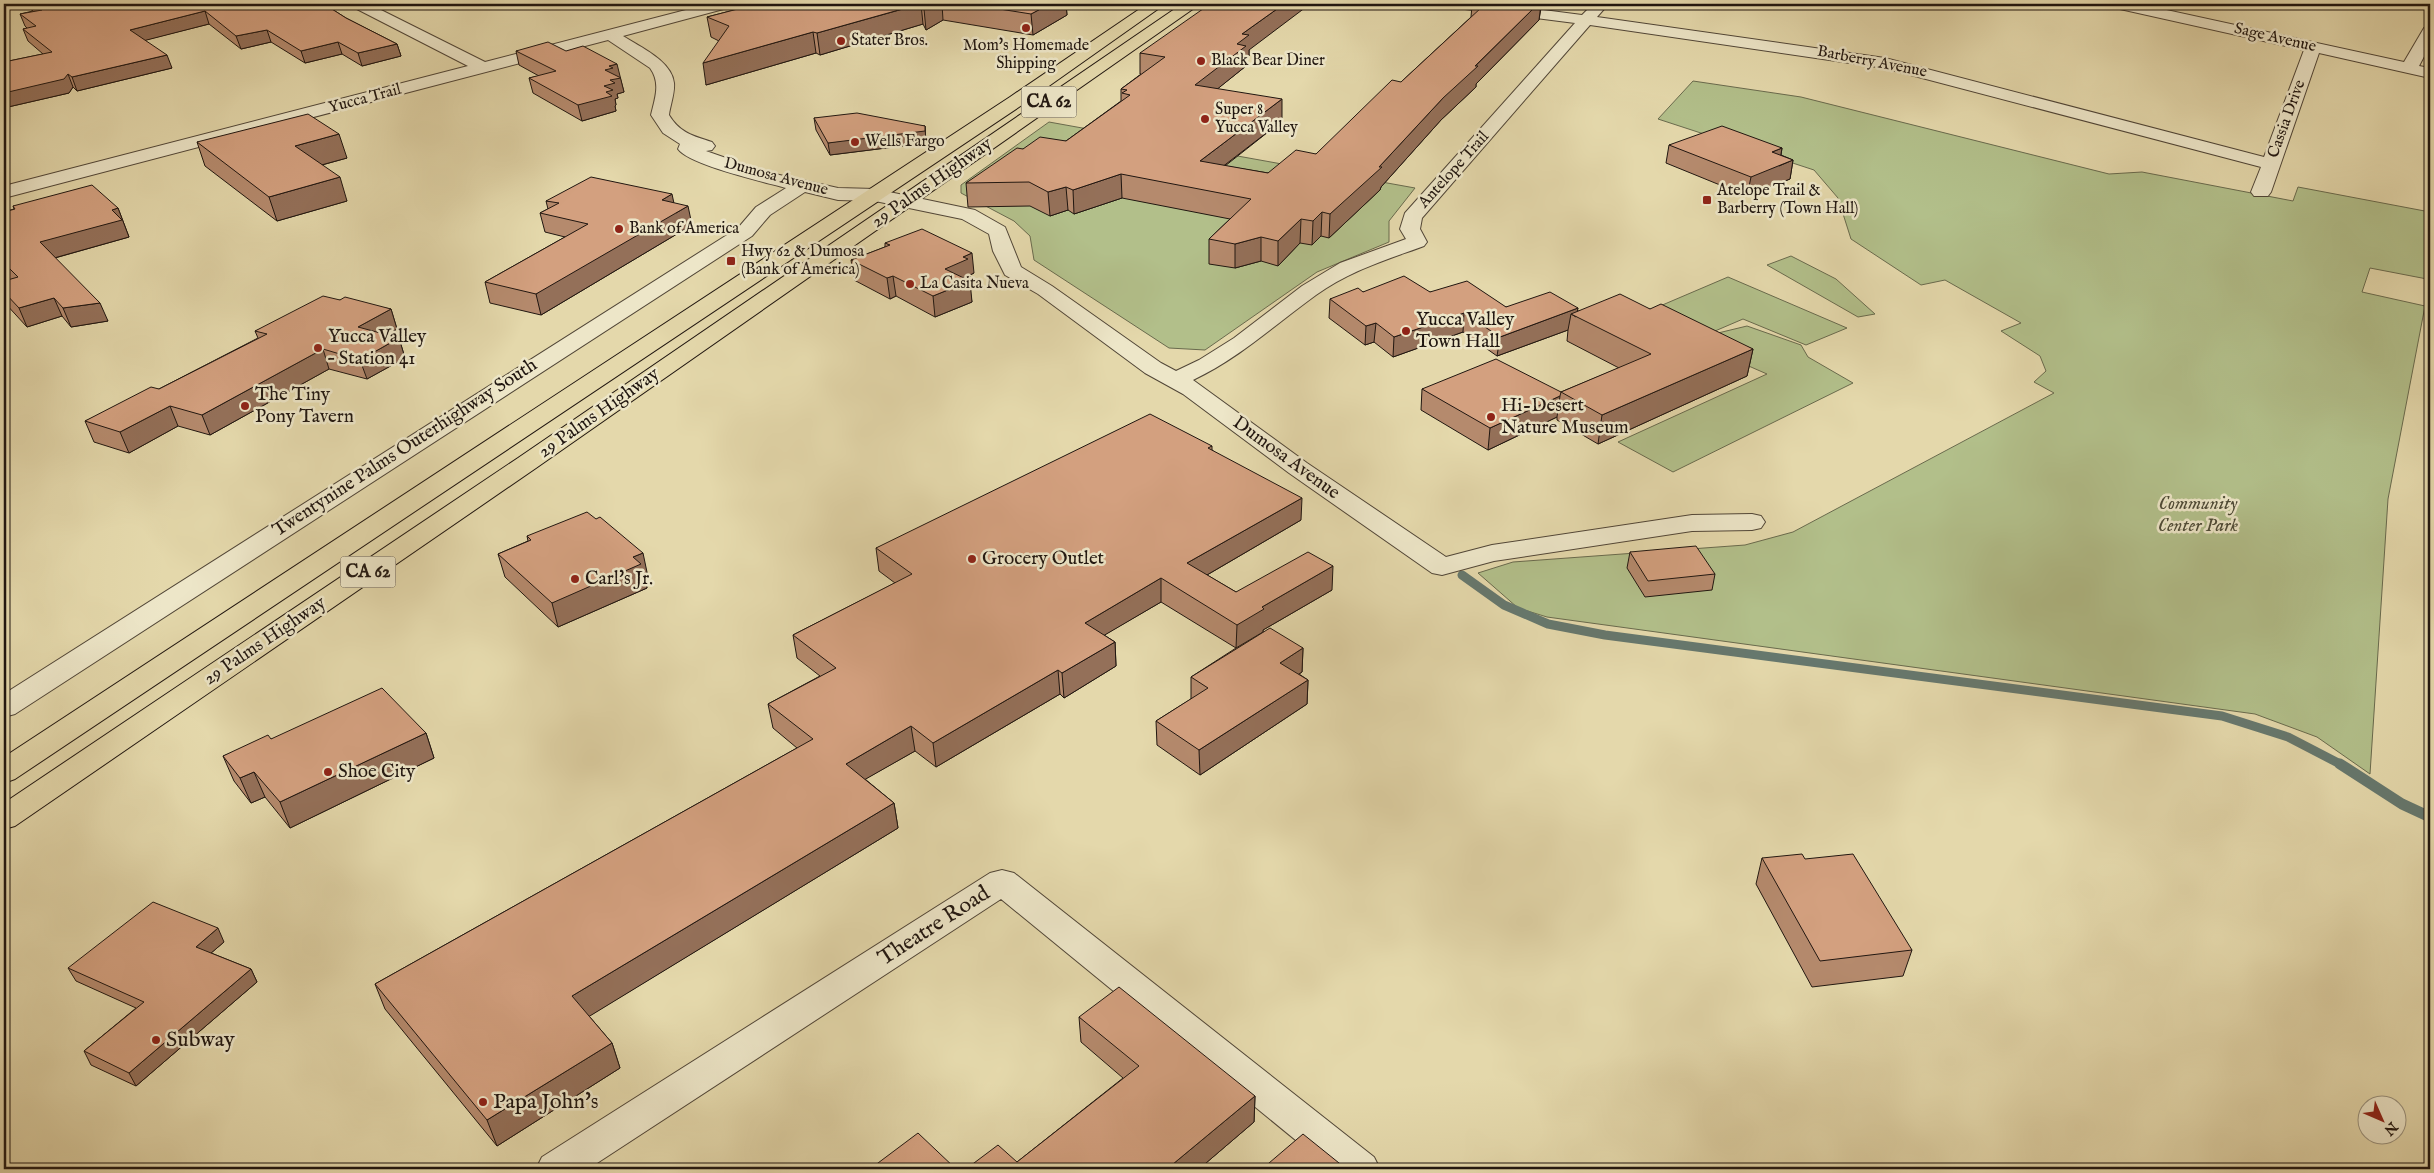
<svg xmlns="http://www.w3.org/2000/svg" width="2434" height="1173" font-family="'IM FELL English',serif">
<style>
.green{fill:#b2bf8a;stroke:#696a4d}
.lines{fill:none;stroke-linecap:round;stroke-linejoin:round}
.stream-far1{stroke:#66786e;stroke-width:9}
.stream{stroke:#66786e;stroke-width:11}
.minor-casing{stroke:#514637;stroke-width:2}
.major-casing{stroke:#201610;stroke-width:2}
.minor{fill:#ede6c8;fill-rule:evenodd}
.major{fill:#e4d8ab;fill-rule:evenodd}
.wall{fill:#b58a6d;stroke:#201610}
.shaded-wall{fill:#947059;stroke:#201610}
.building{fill:#d3a07f;stroke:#201610}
.poi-dot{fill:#8f2418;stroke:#ede6c8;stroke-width:2}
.labels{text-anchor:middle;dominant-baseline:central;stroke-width:5;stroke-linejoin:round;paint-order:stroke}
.far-street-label{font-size:16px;fill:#201610;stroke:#ede6c8}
.far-poi-label{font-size:16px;fill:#201610;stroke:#ede6c8;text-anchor:start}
.shield{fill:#ede6c8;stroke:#5e5447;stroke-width:1}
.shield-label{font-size:18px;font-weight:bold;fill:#201610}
.street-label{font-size:19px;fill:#201610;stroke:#ede6c8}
.poi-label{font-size:19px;fill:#201610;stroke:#ede6c8;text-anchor:start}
.park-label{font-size:19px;font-style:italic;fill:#4c4935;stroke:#ede6c8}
.near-street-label{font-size:22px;fill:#201610;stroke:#ede6c8}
.near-poi-label{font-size:22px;fill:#201610;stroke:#ede6c8;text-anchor:start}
</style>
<rect width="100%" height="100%" fill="#e4d8ab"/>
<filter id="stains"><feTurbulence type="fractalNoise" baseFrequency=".004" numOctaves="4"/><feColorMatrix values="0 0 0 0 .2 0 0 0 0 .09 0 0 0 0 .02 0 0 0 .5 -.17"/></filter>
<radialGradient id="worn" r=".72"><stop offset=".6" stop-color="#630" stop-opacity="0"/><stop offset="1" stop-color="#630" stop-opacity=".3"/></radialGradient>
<path class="green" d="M1693 81 1801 97 2109 174 2142 172 2293 201 2298 187 2430 212V273L2427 279 2370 268 2362 292 2425 306 2388 499 2370 774 2317 737 2255 714 1547 617 1518 608 1478 573 1513 562 1745 545 1793 532 2054 393 2034 382 2046 371 2040 356 2001 331 2021 323 1945 280 1921 285 1851 239 1838 198 1814 170 1658 119Z
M1049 122 1415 188 1389 221V242L1317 272 1205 350 1169 348 1034 260 1030 236 1014 221 961 193V185Z
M1791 256 1836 279 1875 314 1858 317 1767 265Z
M1728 277 1847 328 1806 345 1743 319 1708 334 1653 309Z
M1747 326 1801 345 1808 357 1853 383 1673 472 1618 442 1767 374 1689 340Z"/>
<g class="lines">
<path class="stream-far1" d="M1462 575 1504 605 1548 624 1605 635 2222 716 2288 737 2342 765"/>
<path class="stream" d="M2340 764 2402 804 2430 817"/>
<defs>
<path id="minor" d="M350 4H369L485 62 709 4H733L731 7 623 36C640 47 672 61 674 83 675 93 670 106 669 115 680 133 693 136 712 142L715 146 712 150 706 151 766 172 838 188 875 189 975 210 1005 227 1021 267 1052 286 1161 363 1176 371 1199 360 1234 338 1302 286 1340 263 1406 239 1400 229 1405 213 1575 23 1465 9 1460 7 1458 4H1497L1582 15 1591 6 1596 4 1604 9 1597 17 1885 58 2264 157 2304 50 2120 9 2115 7 2113 4H2139L2404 62 2424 28 2430 26V45L2419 66 2430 68V78L2319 53 2271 192 2268 196H2254L2251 192 2261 167 1884 68 1590 25 1422 218 1420 229 1427 242 1424 246C1386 260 1349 271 1316 295 1273 326 1241 357 1193 380L1307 463 1446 557 1492 545 1692 515 1752 514 1761 516 1765 522 1761 528 1752 530 1692 531 1494 561 1442 575 1432 573 1289 473 1183 394 1145 373 1038 294 1005 275 993 251 989 234 962 219 875 201 838 200 805 192 770 215 752 236 15 714 4 717V694L738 228 756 207 786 188C765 182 689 165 678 149L680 144 663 133 651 115C655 98 661 83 650 68L608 40 4 198V186L468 66 353 7Z
M1002 870 1014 873 1374 1157 1380 1169H1331L1001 899 588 1169H536L542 1157 990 873Z"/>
<path id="major" d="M1147 4H1165L1022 105 15 779 4 783V757L1010 97Z
M1182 4H1200L536 468 15 826 4 829V803L518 458Z"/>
</defs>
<use href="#minor" class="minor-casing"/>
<use href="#major" class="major-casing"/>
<use href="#minor" class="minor"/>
<use href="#major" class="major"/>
</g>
<path class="wall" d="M23 4H324L346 18 397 44 401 56 362 66 342 54 305 63 271 42 241 49 209 24 145 40 172 68 77 91 73 87 69 93 8 107 4 104V62L43 54 28 41 23 29 27 28 25 26 20 14 33 11Z
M757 4H1066L1067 15 1033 35 943 20 926 30 923 24 820 55 816 53 706 85 719 41 711 37 707 17Z
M1473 4H1555L1550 9 1541 8 1539 20 1476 84V87L1441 120 1381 187 1380 190 1329 238 1321 236 1312 245 1300 243 1278 266 1261 261 1235 268 1209 264V239L1230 219 1122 198 1074 214 1068 210 1050 216 1030 206 968 207 966 183 1023 149 1066 141 1121 101V89L1141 74H1140V53L1249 50V56L1246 58V66L1217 89 1282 121 1225 166 1268 173 1316 154 1401 82 1471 17 1472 5Z
M516 51 620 77 624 92 617 94 618 98 615 99 616 105 615 106 616 111 582 121 533 93 529 78 539 76 519 65Z
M814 118 925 126 926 143 830 155 816 130Z
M197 142 347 158 322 165 347 201 277 221 205 166Z
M1669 145 1782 148 1781 155 1793 160 1790 179 1747 196 1666 163Z
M546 201 673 202 692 225 541 315 490 303 485 282 565 237 545 232 540 213 548 209Z
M13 206 118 208 129 237 55 258 108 321 71 327 62 316 27 327 4 302V292L10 279 4 273V212L14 209Z
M885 243 974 273 970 275V279L968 280 972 302 935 317 896 296 890 299 854 280 851 260 885 247Z
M1363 292H1430L1506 307 1578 308 1577 311 1650 309 1753 349 1747 376 1598 444 1557 420V417L1488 450 1421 410 1422 389 1561 392 1619 368 1567 341 1568 330 1497 356 1463 332 1393 357 1374 342 1365 345 1329 318 1330 299Z
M340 300 391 309 397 329 386 335 399 338 405 358 367 379 329 369 210 435 178 426 129 453 94 442 85 421 159 389 258 338 255 331Z
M1212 446V450L1301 520 1207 575 1236 592 1332 590 1263 630V632L1303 648 1302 672 1299 674 1308 680 1307 704 1200 775 1157 745 1156 721 1191 699V677L1236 648 1161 602 1104 635 1115 642 1116 666 1064 698 1060 694 936 767 915 751 865 779 894 803 898 828 589 1016 612 1043 620 1068 497 1146 385 1009 375 984 797 748 773 728 768 704 820 676 797 658 793 635 895 583 879 571 876 548Z
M527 536 648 577 645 578 647 588 558 627 505 577 498 554 528 541Z
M1630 552 1715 574 1712 590 1645 597 1627 568Z
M426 733 434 758 290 828 265 797 251 803 234 781 223 756 271 739Z
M1762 858 1912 950 1903 976 1812 987 1756 884Z
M224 942 211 953 251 969 257 982 136 1086 91 1065 84 1051 136 1008 76 981 68 968Z
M1079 1017 1255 1096 1254 1122 1199 1169H966L1017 1162 1123 1078 1081 1042Z"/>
<path class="shaded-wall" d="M921 4 923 24 820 55 817 33Z
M934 4H942L943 20 926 30 924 9Z
M1050 4H1066L1067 15 1033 35 1031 14Z
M1284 4H1310L1249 50V56L1246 58V66L1195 107V85L1242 34Z
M1538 4H1541L1539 20 1476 84V87L1441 120 1381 187 1380 190 1329 238 1330 214 1379 167 1443 98Z
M1551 4H1555L1550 9Z
M205 11 209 24 135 43 130 30Z
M267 30 271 42 241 49 236 36Z
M813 32 816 53 706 85 703 63Z
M338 42 342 54 305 63 301 51Z
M397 44 401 56 362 66 358 53Z
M167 55 172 68 77 91 72 77Z
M617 64 624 92 617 94 618 98 615 99 616 105 615 106 616 111 582 121 578 105 604 86 605 70 609 66Z
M68 74 73 87 69 93 8 107 4 97V93Z
M1282 99V121L1200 184V161Z
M925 126 926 143 830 155 828 143Z
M339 134 347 158 303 170 295 146Z
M1782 148 1779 166 1793 160 1790 179 1747 196 1751 177 1772 152Z
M1121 174 1122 198 1074 214 1073 190Z
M340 177 347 201 277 221 269 197Z
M1066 187 1068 210 1050 216 1048 192Z
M672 194 676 213 688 206 692 225 541 315 536 294 662 200Z
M118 208 129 237 47 260 40 242 112 210Z
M1322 212 1321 236 1312 245 1313 221Z
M1301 219 1300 243 1278 266V241Z
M1261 237V261L1235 268V244Z
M972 253 974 273 970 275V279L947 289 945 269 963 257Z
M893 276 896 296 890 299 887 278Z
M970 281 972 302 935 317 933 296Z
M54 298 62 316 27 327 19 308Z
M100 303 108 321 71 327 63 308Z
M1578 308 1576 317 1571 314 1568 330 1497 356 1500 337Z
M391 309 397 329 365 347 358 327Z
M1464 313 1463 332 1393 357 1394 337Z
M1376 323 1374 342 1365 345 1366 326Z
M399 338 405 358 367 379 360 360Z
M323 349 329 369 210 435 202 415Z
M1753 349 1747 376 1598 444 1602 415Z
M1560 396 1557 417 1488 450 1490 428Z
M170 406 178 426 129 453 120 432Z
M1302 498 1301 520 1188 586 1187 563Z
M643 553 648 577 645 578 647 588 558 627 552 603 633 557Z
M1333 566 1332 590 1263 630V632L1236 648 1237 625 1262 607Z
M1161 578V602L1086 646 1085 623Z
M1115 642 1116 666 1064 698 1062 673Z
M1303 648 1302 672 1279 687 1280 663Z
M1058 670 1060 694 936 767 933 743Z
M1308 680 1307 704 1200 775 1199 750Z
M911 726 915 751 850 788 846 764Z
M426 733 434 758 290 828 280 802Z
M254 772 265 797 251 803 240 778Z
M894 803 898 828 580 1022 572 996Z
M218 928 224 942 203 960 196 947Z
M251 969 257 982 136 1086 129 1073Z
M612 1043 620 1068 497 1146 487 1120Z
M1255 1096 1254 1122 1199 1169H1167Z"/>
<path class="building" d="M34 4H324L346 18 397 44 358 53 338 42 301 51 267 30 236 36 205 11 130 30 167 55 72 77 68 74 64 79 4 93V62L52 52 23 29 36 26 20 14 42 10Z
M757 4H920L817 33 813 32 703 63 729 26 707 17Z
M921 4H934L924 9Z
M968 4H1050L1031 14Z
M1210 4H1284L1242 34 1249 35 1237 44 1246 46 1195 85 1282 99 1200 161 1268 173 1296 150 1316 154 1392 80 1401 82 1482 7 1472 5 1473 4H1538L1475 66H1478L1443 98 1379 167H1382L1330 214 1322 212 1313 221 1301 219 1278 241 1261 237 1235 244 1209 239 1251 199 1121 174 1073 190 1066 187 1048 192 1029 182 966 183 1017 148 1023 149 1040 137 1066 141 1130 95 1122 93 1127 90 1121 89 1165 57 1140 53Z
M548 42 566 51 583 46 617 64 609 66 613 68 605 70 621 78 610 80 615 83 604 86 613 90 606 92 612 96 578 105 529 78 556 71 516 51Z
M857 113 925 126V131L828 143 814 118Z
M308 114 339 134 295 146 340 177 269 197 197 142Z
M1722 126 1782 148 1772 152 1793 160 1751 177 1669 145Z
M591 177 672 194 662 200 688 206 536 294 485 282 588 224 540 213 559 203 546 201Z
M92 185 118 208 112 210 122 220 40 242 100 303 63 308 54 298 19 308 4 292V281L18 277 4 263V212L15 209 13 206Z
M922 229 972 253 963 257 968 259 945 269 970 281 933 296 893 276 887 278 851 260 890 245 885 243Z
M1404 276 1430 292 1467 281 1506 307 1550 292 1578 308 1500 337 1464 313 1394 337 1376 323 1366 326 1330 299 1358 288 1363 292Z
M1620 294 1650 309 1661 304 1753 349 1602 415 1561 392 1651 354 1571 314Z
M323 296 340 300 345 297 391 309 358 327 399 338 360 360 323 349 202 415 170 406 120 432 85 421 151 387 159 389 267 334 255 331Z
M1496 359 1561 392 1560 396 1490 428 1422 389Z
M1150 414 1212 446 1208 448 1302 498 1187 563 1236 592 1308 552 1333 566 1262 607 1264 609 1237 625 1161 578 1085 623 1115 642 1062 673 1058 670 933 743 911 726 846 764 894 803 572 996 612 1043 487 1120 375 984 813 739 768 704 836 668 793 635 912 574 876 548Z
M587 512 596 519 600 517 643 553 633 557 641 564 552 603 498 554 531 540 527 536Z
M1696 546 1715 574 1648 581 1630 552Z
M1270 628 1303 648 1280 663 1308 680 1199 750 1156 721 1208 688 1191 677Z
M382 688 426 733 280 802 254 772 240 778 223 756 268 735 271 739Z
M1802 854 1805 859 1853 854 1912 950 1820 961 1762 858Z
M153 902 218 928 196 947 251 969 129 1073 84 1051 144 1002 68 968Z
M1119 987 1255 1096 1167 1169H966L998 1145 1017 1162 1139 1066 1079 1017Z
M918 1133 956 1169H870Z
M1303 1134 1344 1167 1341 1169H1262Z"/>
<g class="poi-dot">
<circle cx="1026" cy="28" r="5"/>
<circle cx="841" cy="41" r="5"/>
<circle cx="1201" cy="61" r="5"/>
<circle cx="1205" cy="119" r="5"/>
<circle cx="855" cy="142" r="5"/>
<rect x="1702" y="195" width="10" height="10" rx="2.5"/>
<circle cx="619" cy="229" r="5"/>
<rect x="726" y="256" width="10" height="10" rx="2.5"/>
<circle cx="910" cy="284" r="5"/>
<circle cx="1406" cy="331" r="5"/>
<circle cx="318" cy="348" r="5"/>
<circle cx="245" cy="406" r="5"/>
<circle cx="1491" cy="417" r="5"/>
<circle cx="972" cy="559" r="5"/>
<circle cx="575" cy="579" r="5"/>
<circle cx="328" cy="772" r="5"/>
<circle cx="156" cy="1040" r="5"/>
<circle cx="483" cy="1102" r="5"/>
</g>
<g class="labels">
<g class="far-street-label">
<text transform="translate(2275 38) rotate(13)">Sage Avenue</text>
<text transform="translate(1872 62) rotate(11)">Barberry Avenue</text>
<text transform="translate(365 99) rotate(-15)">Yucca Trail</text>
<text transform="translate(2287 119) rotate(-70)">Cassia Drive</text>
<text transform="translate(1454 170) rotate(-48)">Antelope Trail</text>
<text transform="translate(776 177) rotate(15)">Dumosa Avenue</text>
</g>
<g class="far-poi-label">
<text x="851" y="41">Stater Bros.</text>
<text x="1026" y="46" text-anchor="middle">Mom's Homemade<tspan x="1026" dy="18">Shipping</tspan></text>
<text x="1211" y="61">Black Bear Diner</text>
<text x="1215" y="110">Super 8<tspan x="1215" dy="18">Yucca Valley</tspan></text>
<text x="865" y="142">Wells Fargo</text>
<text x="1717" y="191">Atelope Trail &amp;<tspan x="1717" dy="18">Barberry (Town Hall)</tspan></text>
<text x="629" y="229">Bank of America</text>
<text x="741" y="252">Hwy 62 &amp; Dumosa<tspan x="741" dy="18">(Bank of America)</tspan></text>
<text x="920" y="284">La Casita Nueva</text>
</g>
<g class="shield">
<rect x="1021.5" y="86.5" width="55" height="31" rx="4"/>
<rect x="340.5" y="556.5" width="55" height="31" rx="4"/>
</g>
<g class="shield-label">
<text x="1049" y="102">CA 62</text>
<text x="368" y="572">CA 62</text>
</g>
<g class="street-label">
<text transform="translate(932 183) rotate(-35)">29 Palms Highway</text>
<text transform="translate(599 413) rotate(-35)">29 Palms Highway</text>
<text transform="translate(405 448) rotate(-33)">Twentynine Palms Outerhighway South</text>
<text transform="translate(1286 458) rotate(36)">Dumosa Avenue</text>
<text transform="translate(265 641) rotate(-34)">29 Palms Highway</text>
</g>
<g class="poi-label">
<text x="1416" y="320">Yucca Valley<tspan x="1416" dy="22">Town Hall</tspan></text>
<text x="328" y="337">Yucca Valley<tspan x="328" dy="22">– Station 41</tspan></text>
<text x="255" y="395">The Tiny<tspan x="255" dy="22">Pony Tavern</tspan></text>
<text x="1501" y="406">Hi-Desert<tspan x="1501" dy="22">Nature Museum</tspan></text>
<text x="982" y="559">Grocery Outlet</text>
<text x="585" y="579">Carl's Jr.</text>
<text x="338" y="772">Shoe City</text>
</g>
<g class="park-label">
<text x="2198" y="504">Community<tspan x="2198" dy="22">Center Park</tspan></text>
</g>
<g class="near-street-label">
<text transform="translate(934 926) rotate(-33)">Theatre Road</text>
</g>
<g class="near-poi-label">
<text x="166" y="1040">Subway</text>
<text x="493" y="1102">Papa John's</text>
</g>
</g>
<rect width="2434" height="1173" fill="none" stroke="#e4d8ab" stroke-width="20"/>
<rect x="5" y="5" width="2424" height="1163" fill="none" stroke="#201610" stroke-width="2.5"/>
<rect x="10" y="10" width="2414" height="1153" fill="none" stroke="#201610"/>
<g transform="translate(2382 1120) rotate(135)"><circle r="24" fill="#ede6c8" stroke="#9b937e"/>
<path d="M0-4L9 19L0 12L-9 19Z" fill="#8f2418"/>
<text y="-8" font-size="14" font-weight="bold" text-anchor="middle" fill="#201610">N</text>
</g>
<rect width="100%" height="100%" filter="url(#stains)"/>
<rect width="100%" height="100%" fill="url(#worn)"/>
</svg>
